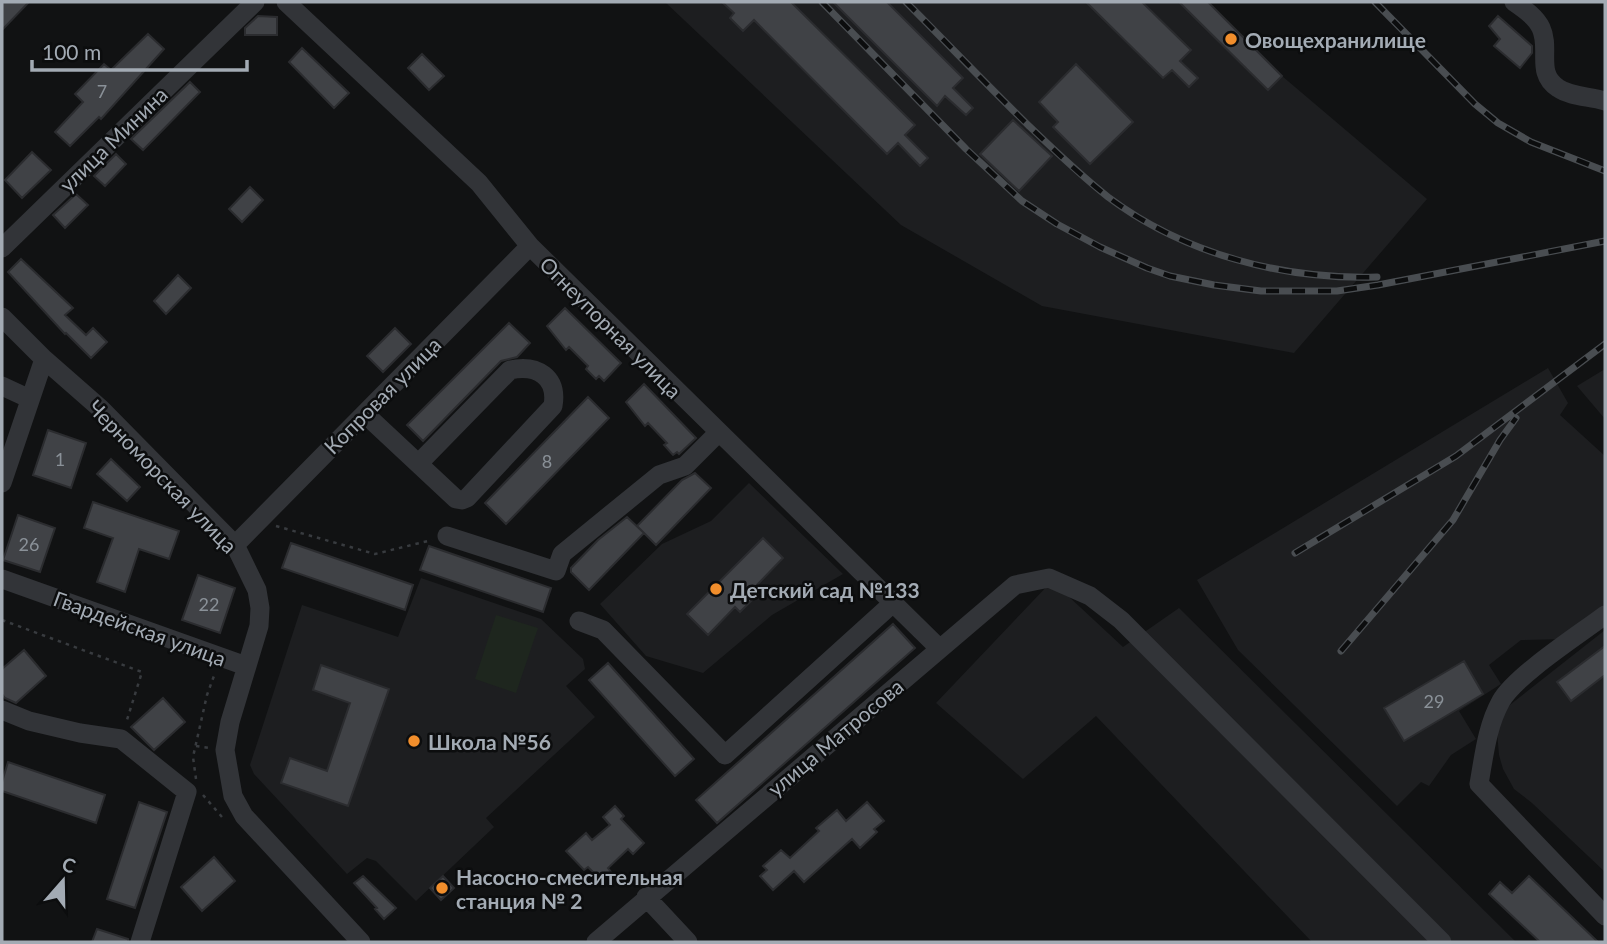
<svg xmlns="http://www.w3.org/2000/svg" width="1607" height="944" font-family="Lato,sans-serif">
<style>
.built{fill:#1d1e20}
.green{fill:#1e261e}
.building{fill:#404246;stroke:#2b2c2f;stroke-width:2}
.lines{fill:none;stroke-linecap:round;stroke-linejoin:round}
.path{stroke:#383b3f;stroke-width:2.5;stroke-dasharray:3.5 5;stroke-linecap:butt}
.minor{stroke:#323438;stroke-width:19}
.rail-casing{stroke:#494d51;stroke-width:7}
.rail{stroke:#0c0d0e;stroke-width:4.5;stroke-dasharray:13;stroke-linecap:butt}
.poi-dot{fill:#f18e2c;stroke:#0c0d0e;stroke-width:2.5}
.labels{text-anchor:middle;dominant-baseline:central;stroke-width:5;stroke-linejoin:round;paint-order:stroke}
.number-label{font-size:18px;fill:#8a9198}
.poi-label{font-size:21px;font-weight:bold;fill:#a3abb4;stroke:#0c0d0e;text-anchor:start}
.street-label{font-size:21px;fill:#a3abb4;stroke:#0c0d0e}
</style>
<rect width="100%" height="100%" fill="#111213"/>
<path class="built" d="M665 2H1208L1282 76 1427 199 1294 353 1042 306 901 225Z
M1548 368 1568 403 1560 415 1605 456V609L1565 639 1521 640 1489 665 1501 684 1459 711 1476 739 1451 755 1429 786 1421 782 1397 806 1238 650 1197 580Z
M1605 369V419L1577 386Z
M749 483 843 574 772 615 703 673 646 656 600 604 662 544 711 521Z
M421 578 541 619 583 659 585 669 566 686 595 717 486 818 494 827 416 901 376 861 367 858 347 874 254 774 250 765 302 605 398 637Z
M1052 581 1123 647 1179 608 1516 942H1312L1096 716 1023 779 936 703Z
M1605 630V872L1532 803 1514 789 1503 769 1499 755 1497 732 1506 708Z"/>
<path class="green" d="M496 615 538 628 516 693 475 679Z"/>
<path class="building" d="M2 2H29L2 30Z
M722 2H791L915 125 905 135 928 158 920 166 898 143 887 154 754 20 743 31 730 18 734 13Z
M833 2H887L963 78 953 88 973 108 966 115 945 96 937 106Z
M1086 2H1142L1191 50 1180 61 1198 78 1189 87 1172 70 1163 78Z
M1179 2H1208L1282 76 1268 90Z
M258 16 277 17V35H245V28Z
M1498 16 1532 46V53L1520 68 1494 46 1500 39 1489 26Z
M148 34 164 49 101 119 99 117 70 146 55 132 83 102 75 94 104 64 111 70Z
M302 48 349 93 334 108 289 62Z
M422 54 444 76 429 90 408 68Z
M1076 64 1133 122 1090 164 1053 127 1058 122 1039 102Z
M190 82 200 92 143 150 131 139Z
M1013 120 1052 156 1019 191 980 154Z
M32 152 51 170 22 198 5 180Z
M116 154 126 164 105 186 94 176Z
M250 187 263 200 242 222 229 209Z
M76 194 88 205 65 228 53 215Z
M21 259 73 308 65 315 86 335 93 328 107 342 91 358 66 333 65 334 8 272Z
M178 275 191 288 166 314 154 301Z
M565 308 621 363 604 381 599 376 596 379 586 369 588 366 569 347 566 350 547 326Z
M509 323 530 343 517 357 501 361 423 441 407 425Z
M395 328 411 344 383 372 367 356Z
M644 384 696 438 679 454 677 452 673 455 664 445 667 443 648 423 645 426 626 402Z
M588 397 609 418 506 524 485 503Z
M48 430 86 443 71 488 33 475Z
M111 459 140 487 127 501 97 474Z
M695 473 711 488 656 545 637 526 682 480Z
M93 502 179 531 169 559 139 549 125 592 97 582 113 538 84 528Z
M18 515 55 528 40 572 3 560Z
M627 517 644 533 589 590 571 572V568L598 540Z
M763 538 783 558 755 587 760 592 740 612 735 607 708 635 687 614Z
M291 543 413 585 405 610 282 568Z
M429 546 551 588 543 612 420 570Z
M198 575 235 588 220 633 182 620Z
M893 624 915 648 717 823 696 800Z
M1605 646V675L1571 701 1557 682Z
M24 650 46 676 16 703 5 698 2 694V669Z
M1464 661 1483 694 1404 741 1384 708Z
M608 663 694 759 675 776 589 680Z
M321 665 389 689 348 806 281 783 290 758 327 771 350 703 313 690Z
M163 698 185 722 154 750 131 727Z
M8 762 105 795 96 823 2 791V782Z
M139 802 167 812 135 908 107 899Z
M867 802 884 821 874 829 877 832 860 848 852 839 804 882 794 871 773 890 760 876 767 870 763 866 781 850 790 858 819 831 816 828 837 810 846 821Z
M615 806 624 816 621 819 644 843 633 854 628 849 608 868 611 872 602 881 588 867 584 870 566 851 586 833 592 840 610 825 603 817Z
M214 857 235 881 202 911 181 887Z
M363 876 396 908 384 919 375 909 377 908 354 883Z
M443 876 454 888 441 900 430 888Z
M1529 876 1598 942H1540L1489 894 1500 882 1512 893Z
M97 929 128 939V942H92Z"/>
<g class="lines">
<path class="path" d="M276 526 375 554 432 540
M2 620 142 672 126 723
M196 746 210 748
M196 779 193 757 207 695 215 673
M203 795 222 817"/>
<path class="minor" d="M286 2 479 183 530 246 939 648
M1514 2C1524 9 1536 17 1541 28 1551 49 1535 73 1558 88 1571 97 1590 96 1605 101
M2 248 255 2
M2 317 44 359 101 409 235 545 257 590 260 608 259 626 230 722 225 750 233 796 244 816 361 942
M2 386 30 399
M365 414 456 499 462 500 467 498 553 406C558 377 537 364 510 370L419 463
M2 483 44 359
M447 536 556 571 562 554 659 475 685 466 718 433
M235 545 530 246
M2 579 246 666
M1605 615C1580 634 1516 675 1501 701 1487 726 1484 756 1479 784L1605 916
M579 621 603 630 725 755 893 603
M2 710 29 721 80 733 121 739 187 792 140 942
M646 897 688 942
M596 942 1015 585 1049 578 1090 596 1121 620 1442 942"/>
<defs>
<path id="rail" d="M822 2 966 149 1022 201 1057 224 1100 247 1147 268 1170 276 1214 285 1261 291H1337L1378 285 1605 241
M906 2C947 43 987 85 1029 126 1054 150 1080 175 1108 197 1184 254 1283 280 1377 277
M1375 2 1475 104 1498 123 1531 142 1605 171
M1295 553 1456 456 1605 344
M1341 651 1453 520 1500 440 1516 418"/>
</defs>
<use href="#rail" class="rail-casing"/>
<use href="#rail" class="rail"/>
</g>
<g class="poi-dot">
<circle cx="1231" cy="39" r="7"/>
<circle cx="716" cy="589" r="7"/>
<circle cx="414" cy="741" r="7"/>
<circle cx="442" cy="888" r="7"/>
</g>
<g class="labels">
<g class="number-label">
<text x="102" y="91">7</text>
<text x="60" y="459">1</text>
<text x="547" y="461">8</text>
<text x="29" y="544">26</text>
<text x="209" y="604">22</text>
<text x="1434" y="701">29</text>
</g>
<g class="poi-label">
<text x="1245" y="39">Овощехранилище</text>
<text x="730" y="589">Детский сад №133</text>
<text x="428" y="741">Школа №56</text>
<text x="456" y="876">Насосно-смесительная<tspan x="456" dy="24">станция № 2</tspan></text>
</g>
<g class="street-label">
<text transform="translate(113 139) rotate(-44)">улица Минина</text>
<text transform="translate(611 327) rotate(45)">Огнеупорная улица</text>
<text transform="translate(382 395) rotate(-45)">Копровая улица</text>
<text transform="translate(163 476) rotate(46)">Черноморская улица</text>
<text transform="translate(140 628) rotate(20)">Гвардейская улица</text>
<text transform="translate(835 737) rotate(-40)">улица Матросова</text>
</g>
</g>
<rect width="1607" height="944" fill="none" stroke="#a3abb4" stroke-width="7"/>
<g transform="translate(63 881) rotate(20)" stroke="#0c0d0e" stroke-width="5" paint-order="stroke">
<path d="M0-5L12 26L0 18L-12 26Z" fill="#a3abb4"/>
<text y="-10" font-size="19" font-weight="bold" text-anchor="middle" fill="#a3abb4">С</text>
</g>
<path d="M32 60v10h215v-10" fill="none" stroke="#a3abb4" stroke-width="3.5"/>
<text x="42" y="60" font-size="21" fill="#a3abb4" stroke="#0c0d0e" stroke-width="5" paint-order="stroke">100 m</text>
</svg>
